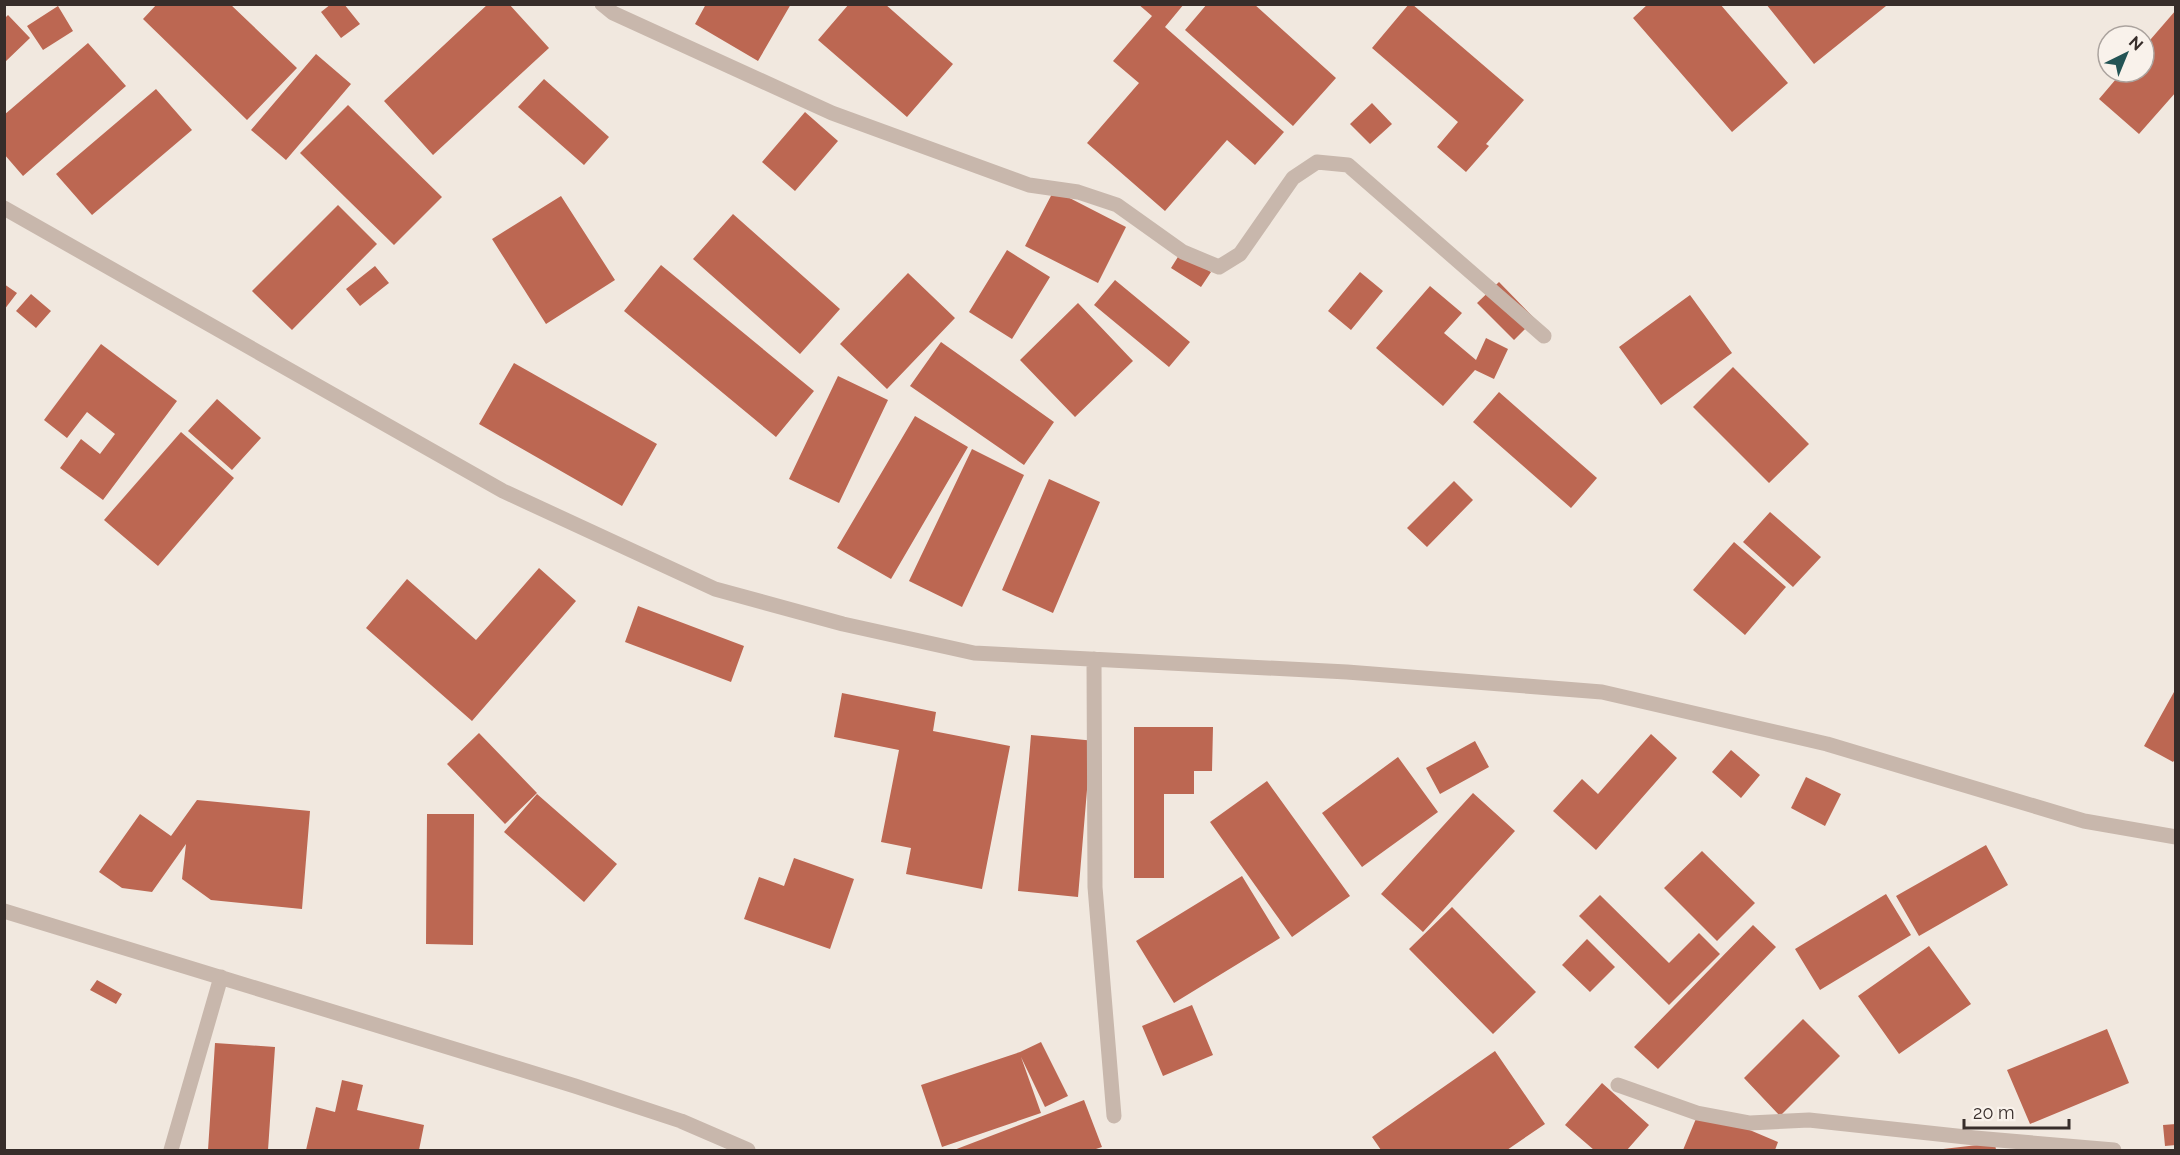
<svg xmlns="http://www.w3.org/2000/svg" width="2180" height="1155" font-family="Raleway,sans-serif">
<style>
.building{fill:#bc6752}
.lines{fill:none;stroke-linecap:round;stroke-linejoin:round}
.minor{stroke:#c8b7ac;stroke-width:15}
</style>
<rect width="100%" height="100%" fill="#f1e8df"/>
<path class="building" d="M157 4H230L297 68 247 120 143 19Z
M331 4H344L360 24 341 38 321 12Z
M488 4H509L549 48 433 155 384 101Z
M706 4H791L758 61 695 24Z
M849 4H885L953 64 907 117 818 40Z
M1138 4H1184L1165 27 1284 132 1255 165 1227 140 1165 211 1087 143 1139 83 1113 61 1152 16Z
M1207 4H1254L1336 78 1293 126 1185 30Z
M1409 4H1412L1524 100 1486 144 1489 146 1466 172 1437 147 1458 122 1372 48Z
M1648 4H1720L1788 83 1732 132 1633 18Z
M1766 4H1885L1886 6 1814 64Z
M58 6 73 31 43 50 27 26Z
M2176 10V92L2139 134 2099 99 2122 72H2144V47Z
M8 15 30 38 4 63V19Z
M88 43 126 86 23 176 4 154V115Z
M316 54 351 84 286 160 251 130Z
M544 79 609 137 584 165 518 107Z
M156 89 192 130 92 215 56 174Z
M1372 103 1392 124 1370 144 1350 124Z
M348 105 442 197 394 245 300 153Z
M805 112 838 141 795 191 762 162Z
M1054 190 1126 227 1098 283 1025 246Z
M561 196 615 280 546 324 492 239Z
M338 205 377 244 292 330 252 291Z
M733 214 840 309 800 354 693 259Z
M1007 250 1050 277 1012 339 969 312Z
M1181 252 1211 272 1201 287 1171 268Z
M661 265 814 391 776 437 624 311Z
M375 266 389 283 360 306 346 289Z
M1360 272 1383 291 1351 330 1328 311Z
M908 273 955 318 887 389 840 344Z
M1115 280 1190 342 1169 367 1094 305Z
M1499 282 1535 319 1514 340 1477 303Z
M4 284 17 293 4 310Z
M1430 286 1462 313 1444 333 1476 360 1486 338 1508 349 1494 379 1475 370 1443 406 1376 348Z
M31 294 51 311 36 328 16 311Z
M1690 295 1732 353 1661 405 1619 347Z
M1078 303 1133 361 1075 417 1020 360Z
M941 342 1054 422 1024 465 910 386Z
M101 344 177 401 103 500 60 468 81 439 100 454 115 434 87 412 67 438 44 420Z
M514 363 657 444 622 506 479 424Z
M1733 367 1809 444 1769 483 1693 407Z
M838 376 888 400 839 503 789 479Z
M1499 392 1597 478 1571 508 1473 422Z
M217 399 261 438 232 470 188 431Z
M915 416 968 447 891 579 837 548Z
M181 432 234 478 158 566 104 520Z
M972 449 1024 475 962 607 909 581Z
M1049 479 1100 502 1053 613 1002 590Z
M1454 481 1473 500 1427 547 1407 528Z
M1770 512 1821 557 1793 587 1743 542Z
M1734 542 1786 587 1745 635 1693 590Z
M539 568 576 601 472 721 366 628 407 579 476 640Z
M638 606 744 646 731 682 625 642Z
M2174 692 2176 693V758L2173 762 2144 746Z
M842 693 936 712 933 731 1010 746 982 889 906 874 911 848 881 842 899 750 834 737Z
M1134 727H1213L1212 771H1194V794H1164V878H1134Z
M479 733 537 793 505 824 447 764Z
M1651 734 1677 758 1596 850 1553 811 1582 779 1598 794Z
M1031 735 1096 741 1089 766 1078 897 1018 891Z
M1475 741 1489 767 1440 794 1426 768Z
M1731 750 1760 775 1741 798 1712 772Z
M1398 757 1438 812 1362 867 1322 813Z
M1806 777 1841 794 1825 826 1791 808Z
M1267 781 1350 896 1292 937 1210 822Z
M1473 793 1515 831 1423 932 1381 894Z
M537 794 617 864 584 902 504 832Z
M197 800 310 811 302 909 211 900 182 879 186 844 152 892 122 888 99 872 140 814 171 836Z
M427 814H474L473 945 426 944Z
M1986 845 2008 885 1919 936 1896 896Z
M1702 851 1755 903 1717 941 1664 888Z
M794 858 854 879 830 949 744 919 759 877 784 886Z
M1242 876 1280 938 1174 1003 1136 941Z
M1886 894 1911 935 1820 990 1795 949Z
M1600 895 1669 963 1699 933 1720 954 1669 1005 1579 916Z
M1452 907 1536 992 1493 1034 1409 949Z
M1753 925 1776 947 1658 1069 1634 1047Z
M1587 939 1615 967 1590 992 1562 965Z
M1929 946 1971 1004 1899 1054 1858 996Z
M97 980 122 994 116 1004 90 990Z
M1192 1005 1213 1055 1163 1076 1142 1026Z
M1803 1019 1840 1056 1780 1116 1744 1078Z
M2107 1029 2129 1083 2030 1124 2007 1070Z
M1041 1042 1068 1096 1045 1107 1021 1057 1041 1113 942 1147 921 1085 1020 1052Z
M215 1043 275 1047 268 1150H208Z
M1495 1051 1545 1124 1507 1150H1381L1372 1137Z
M342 1080 363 1085 357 1110 424 1125 419 1150H306L316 1107 335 1112Z
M1602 1083 1649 1125 1627 1150H1594L1565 1125Z
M1084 1100 1102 1147 1093 1150H954Z
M1700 1109 1778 1142 1775 1150H1683Z
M2176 1124V1145L2165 1146 2163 1125Z
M1995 1143 1996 1150H1943V1149Z"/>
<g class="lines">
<path class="minor" d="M602 4 613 13 832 113 1029 185 1078 192 1117 205 1183 252 1219 267 1240 254 1293 178 1317 162 1348 165 1544 336
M4 208 503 491 715 589 843 624 974 653 1347 672 1602 692 1827 744 2084 821 2176 837
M1094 659 1095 887 1114 1116
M4 911 575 1086 681 1121 748 1150
M1618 1085 1697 1113 1750 1123 1809 1120 1975 1138 2114 1150
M171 1150 221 977"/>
</g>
<rect width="2180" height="1155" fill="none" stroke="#372d2a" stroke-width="12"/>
<g transform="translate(2126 54) rotate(43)"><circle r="28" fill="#f9f2eb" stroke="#aba39e" stroke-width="1.5"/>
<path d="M0-4.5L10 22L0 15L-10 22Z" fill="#235455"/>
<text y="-9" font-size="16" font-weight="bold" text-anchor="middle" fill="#372d2a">N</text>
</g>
<path d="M1964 1119v9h105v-9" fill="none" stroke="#372d2a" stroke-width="3"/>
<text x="1973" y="1119" font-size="18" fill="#372d2a" stroke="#f9f2eb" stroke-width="4.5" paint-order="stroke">20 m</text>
</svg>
